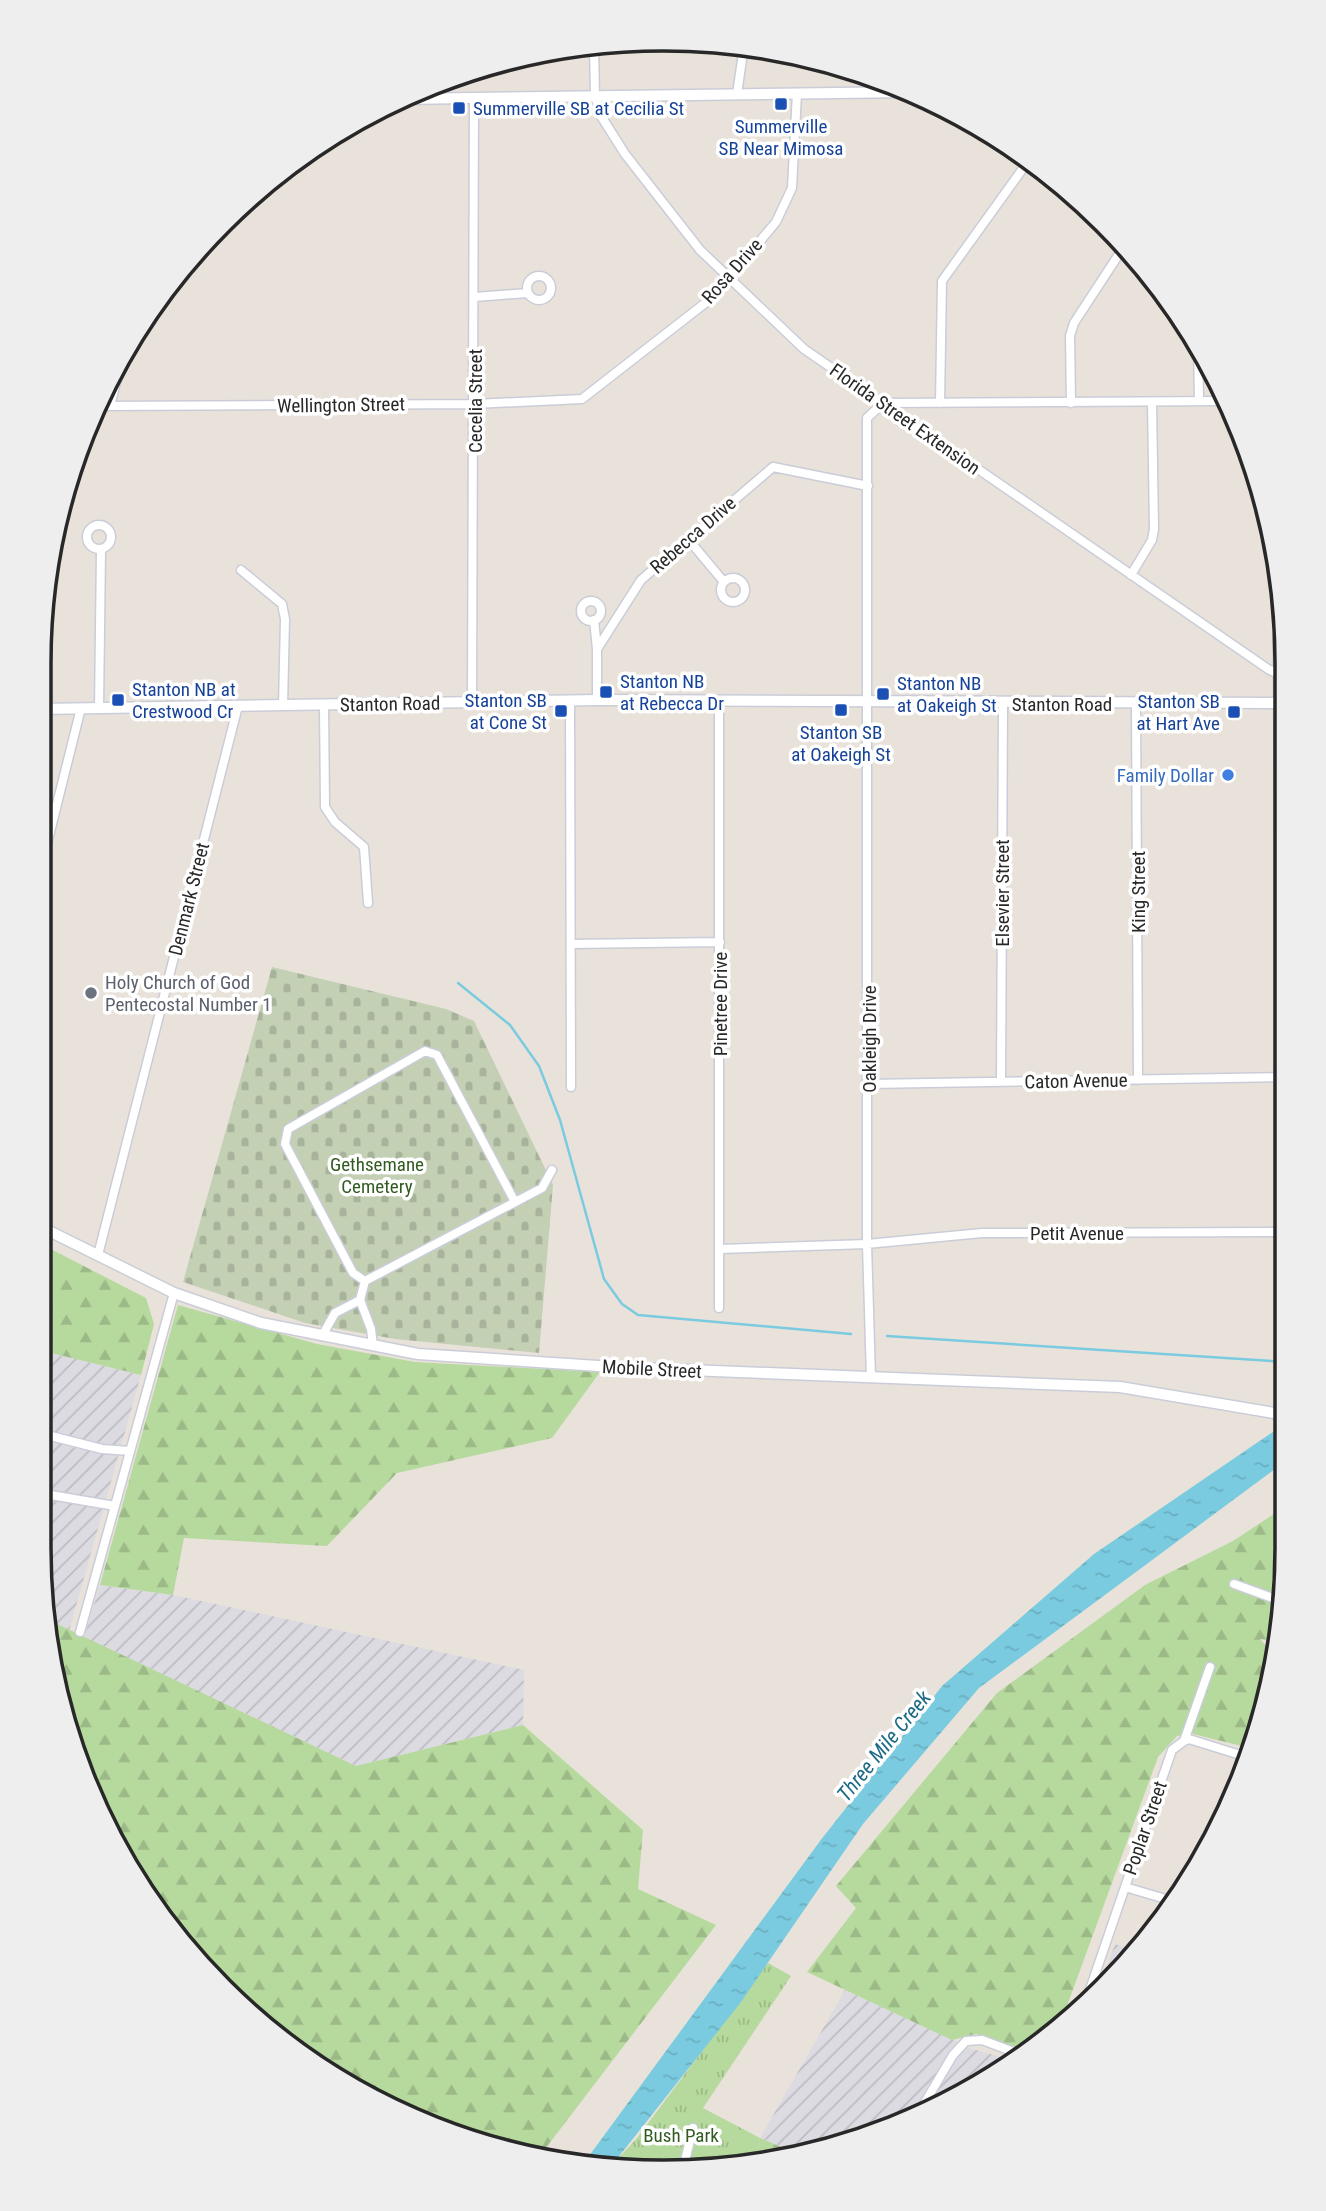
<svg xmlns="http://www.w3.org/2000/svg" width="1326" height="2211" font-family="'Roboto Condensed',sans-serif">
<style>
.industrial{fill:url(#industrial-furrows)}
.forest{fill:url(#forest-firs)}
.cemetery{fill:url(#cemetery-stones)}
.park{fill:url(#park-tufts)}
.water{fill:url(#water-ripples)}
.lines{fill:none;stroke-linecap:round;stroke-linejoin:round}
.stream{stroke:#7acbdf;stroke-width:2.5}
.minor-casing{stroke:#cacdd8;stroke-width:11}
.tertiary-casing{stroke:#cacdd8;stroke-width:13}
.minor{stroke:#fff;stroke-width:8}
.tertiary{stroke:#fff;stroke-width:10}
.rail{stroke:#9fa2b0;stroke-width:2.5}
.transit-dot{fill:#1a4fb4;stroke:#fff;stroke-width:2.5}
.shop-dot{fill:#3f7fe0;stroke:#fff;stroke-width:2.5}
.worship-dot{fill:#6b7280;stroke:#fff;stroke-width:2.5}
.labels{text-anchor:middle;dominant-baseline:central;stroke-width:7;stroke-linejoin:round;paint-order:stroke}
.transit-label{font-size:19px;fill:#164399;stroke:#fff;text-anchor:start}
.street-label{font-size:19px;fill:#282828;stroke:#fff}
.shop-label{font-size:19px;fill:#366cbe;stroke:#fff;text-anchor:end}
.worship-label{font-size:19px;fill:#5b616d;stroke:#fff;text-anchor:start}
.park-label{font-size:19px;fill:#315b21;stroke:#fff}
.water-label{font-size:21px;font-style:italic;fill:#1d6a87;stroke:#fff}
.rim{fill:none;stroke:#282828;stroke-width:3.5}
</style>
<defs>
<pattern id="industrial-furrows" width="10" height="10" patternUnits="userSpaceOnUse" patternTransform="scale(1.75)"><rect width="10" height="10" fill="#dcdbe2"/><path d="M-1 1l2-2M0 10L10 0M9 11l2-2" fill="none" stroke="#bdbcc2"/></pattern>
<pattern id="forest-firs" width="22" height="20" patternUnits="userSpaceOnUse" patternTransform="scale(1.75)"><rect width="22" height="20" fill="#b6d99d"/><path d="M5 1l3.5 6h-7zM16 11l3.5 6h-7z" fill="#9cba87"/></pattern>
<pattern id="cemetery-stones" width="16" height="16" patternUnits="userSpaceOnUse" patternTransform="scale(1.75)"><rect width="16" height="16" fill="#c4d0b4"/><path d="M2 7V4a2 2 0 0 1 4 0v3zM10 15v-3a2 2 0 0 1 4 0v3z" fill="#a8b39b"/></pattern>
<pattern id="park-tufts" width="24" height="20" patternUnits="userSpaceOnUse" patternTransform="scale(1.75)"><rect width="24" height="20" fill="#b6d99d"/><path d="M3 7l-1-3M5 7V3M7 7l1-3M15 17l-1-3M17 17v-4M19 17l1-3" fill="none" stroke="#9cba87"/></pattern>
<pattern id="water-ripples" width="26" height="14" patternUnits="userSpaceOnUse" patternTransform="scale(1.75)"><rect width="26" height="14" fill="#7acbdf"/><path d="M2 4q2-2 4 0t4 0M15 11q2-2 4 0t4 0" fill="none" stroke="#6aaebf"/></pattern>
</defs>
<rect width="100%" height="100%" fill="#e9e2db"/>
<path class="industrial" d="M39 1350 141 1375 69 1631 51 1621 39 1548Z
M100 1585 173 1595 524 1670 523 1725 356 1766 84 1637Z
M1115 1944 1131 1950 1102 1981Z
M845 1990 972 2049 1012 2060 863 2139 790 2151 760 2138Z"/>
<path class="forest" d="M39 1243 146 1298 154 1324 141 1375 39 1350Z
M178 1305 317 1344 415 1362 600 1372 552 1438 397 1473 327 1546 184 1538 173 1595 100 1585Z
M1286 1506V1589L1276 1641 1260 1639 1273 1654 1254 1749 1193 1734 1177 1736 1158 1757 1060 2025 1043 2044 1029 2051 976 2034 952 2040 807 1972 856 1908 836 1886 997 1693 1145 1585 1233 1541Z
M51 1621 356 1766 523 1725 643 1830 638 1889 716 1925 542 2153 463 2139 283 2044 167 1928 72 1748Z
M760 2138 790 2151 755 2157Z"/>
<path class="cemetery" d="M272 967 446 1009 474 1021 553 1185 539 1353 395 1339 305 1323 183 1282Z"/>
<path class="park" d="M768 1963 791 1976 703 2108 760 2138 755 2157 663 2172 613 2164 637 2138Z"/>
<path class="water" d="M1286 1423V1461L979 1688 863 1824 741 2002 613 2164 586 2160 820 1841 942 1686 1094 1554Z"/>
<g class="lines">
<path class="stream" d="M458 983 510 1025 539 1066 560 1120 604 1279 622 1304 638 1315 851 1334
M887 1336 1286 1362"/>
<defs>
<path id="minor" d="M594 45 595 96 601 116 625 154 700 250 804 349 1268 669 1280 675
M737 94 744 46
M527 288a12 12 0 1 1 24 0a12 12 0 1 1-24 0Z
M475 297 528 293
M1198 343 1199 401
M940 403 942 281 1029 160
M1071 403 1070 336 1074 323 1125 245
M99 406 475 404 582 399 713 297 776 222 792 188 797 93
M110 406 121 363
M87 537a12 12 0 1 1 24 0a12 12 0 1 1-24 0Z
M688 539 724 582
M1277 568 1283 1232
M241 570 282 604 285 619 283 706
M1131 575 1152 540 1154 529 1152 402
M721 590a12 12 0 1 1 24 0a12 12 0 1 1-24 0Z
M581 611a10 10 0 1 1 20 0a10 10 0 1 1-20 0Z
M594 620 597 649
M597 700V649L641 580 773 467 868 486
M719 700V1308
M570 701 571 1087
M472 703 474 98
M324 705 325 807 335 822 364 847 368 903
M1136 705 1138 1080
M99 708 101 550
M40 872 81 708
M571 944 720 942
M1001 1082 1003 703
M869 1084 1282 1077
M721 1249 867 1244 982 1233 1286 1232
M98 1255 238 706
M365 1281 353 1273 285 1144 288 1129 425 1051 437 1055 515 1202
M360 1300 371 1329 373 1346
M322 1336 335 1313 360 1300 365 1281 542 1188 552 1170
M871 1378 867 1244V418L883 403 1225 401
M39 1433 102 1449 130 1451
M39 1493 115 1506
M1234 1584 1284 1602
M80 1632 174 1293
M1184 1741 1189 1739 1250 1758
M1125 1887 1176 1902
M1088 1995 1172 1750 1184 1741 1210 1667
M921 2109 953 2055 966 2041 982 2040 1022 2055
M683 2169 693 2128"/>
<path id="tertiary" d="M399 99 912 92
M40 709 597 700 1286 703
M39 1226 174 1293 261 1323 418 1354 613 1367 1120 1387 1286 1415"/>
</defs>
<use href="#minor" class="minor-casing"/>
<use href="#tertiary" class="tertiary-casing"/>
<use href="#minor" class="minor"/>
<use href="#tertiary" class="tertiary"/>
<path class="rail" d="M39 1386 48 1354"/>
</g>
<g class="transit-dot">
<rect x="774" y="97" width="14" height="14" rx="3.5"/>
<rect x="452" y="101" width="14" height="14" rx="3.5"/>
<rect x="599" y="685" width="14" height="14" rx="3.5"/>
<rect x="876" y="687" width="14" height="14" rx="3.5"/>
<rect x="111" y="693" width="14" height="14" rx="3.5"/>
<rect x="834" y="703" width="14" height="14" rx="3.5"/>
<rect x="554" y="704" width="14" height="14" rx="3.5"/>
<rect x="1227" y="705" width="14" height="14" rx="3.5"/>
</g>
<circle class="shop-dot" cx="1228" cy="775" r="7"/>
<circle class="worship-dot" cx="91" cy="993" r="7"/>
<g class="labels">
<g class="transit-label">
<text x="473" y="108">Summerville SB at Cecilia St</text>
<text x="781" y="126" text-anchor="middle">Summerville<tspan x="781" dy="22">SB Near Mimosa</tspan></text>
<text x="620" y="681">Stanton NB<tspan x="620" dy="22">at Rebecca Dr</tspan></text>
<text x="897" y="683">Stanton NB<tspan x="897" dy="22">at Oakeigh St</tspan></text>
<text x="132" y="689">Stanton NB at<tspan x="132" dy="22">Crestwood Cr</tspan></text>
<text x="547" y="700" text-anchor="end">Stanton SB<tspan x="547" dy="22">at Cone St</tspan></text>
<text x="1220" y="701" text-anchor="end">Stanton SB<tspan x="1220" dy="22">at Hart Ave</tspan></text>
<text x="841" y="732" text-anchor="middle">Stanton SB<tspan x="841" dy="22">at Oakeigh St</tspan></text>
</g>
<g class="street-label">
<text transform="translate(732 271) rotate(-48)">Rosa Drive</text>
<text transform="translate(475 401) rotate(-90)">Cecelia Street</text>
<text transform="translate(341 405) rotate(-1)">Wellington Street</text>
<text transform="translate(905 419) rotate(35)">Florida Street Extension</text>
<text transform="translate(693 535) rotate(-41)">Rebecca Drive</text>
<text transform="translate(390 704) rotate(-1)">Stanton Road</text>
<text x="1062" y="704">Stanton Road</text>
<text transform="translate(1138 892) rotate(-90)">King Street</text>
<text transform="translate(1002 893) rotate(-90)">Elsevier Street</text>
<text transform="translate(189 899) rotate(-76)">Denmark Street</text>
<text transform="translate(720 1004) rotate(-90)">Pinetree Drive</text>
<text transform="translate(869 1039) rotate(-90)">Oakleigh Drive</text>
<text transform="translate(1076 1081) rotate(-1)">Caton Avenue</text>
<text x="1077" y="1233">Petit Avenue</text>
<text transform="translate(652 1369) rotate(3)">Mobile Street</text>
<text transform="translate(1145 1828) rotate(-71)">Poplar Street</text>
</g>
<g class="shop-label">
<text x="1214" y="775">Family Dollar</text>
</g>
<g class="worship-label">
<text x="105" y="982">Holy Church of God<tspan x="105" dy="22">Pentecostal Number 1</tspan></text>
</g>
<g class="park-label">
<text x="377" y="1164">Gethsemane<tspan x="377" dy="22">Cemetery</tspan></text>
<text x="681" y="2135">Bush Park</text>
</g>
<g class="water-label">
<text transform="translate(884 1746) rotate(-51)">Three Mile Creek</text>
</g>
</g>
<path d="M0 0H1326V2211H0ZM663 51H663A612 612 0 0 1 1275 663V1548A612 612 0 0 1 663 2160H663A612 612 0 0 1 51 1548V663A612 612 0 0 1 663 51Z" fill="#eee" fill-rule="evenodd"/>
<path class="rim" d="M663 51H663A612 612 0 0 1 1275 663V1548A612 612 0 0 1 663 2160H663A612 612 0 0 1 51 1548V663A612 612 0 0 1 663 51Z"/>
</svg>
